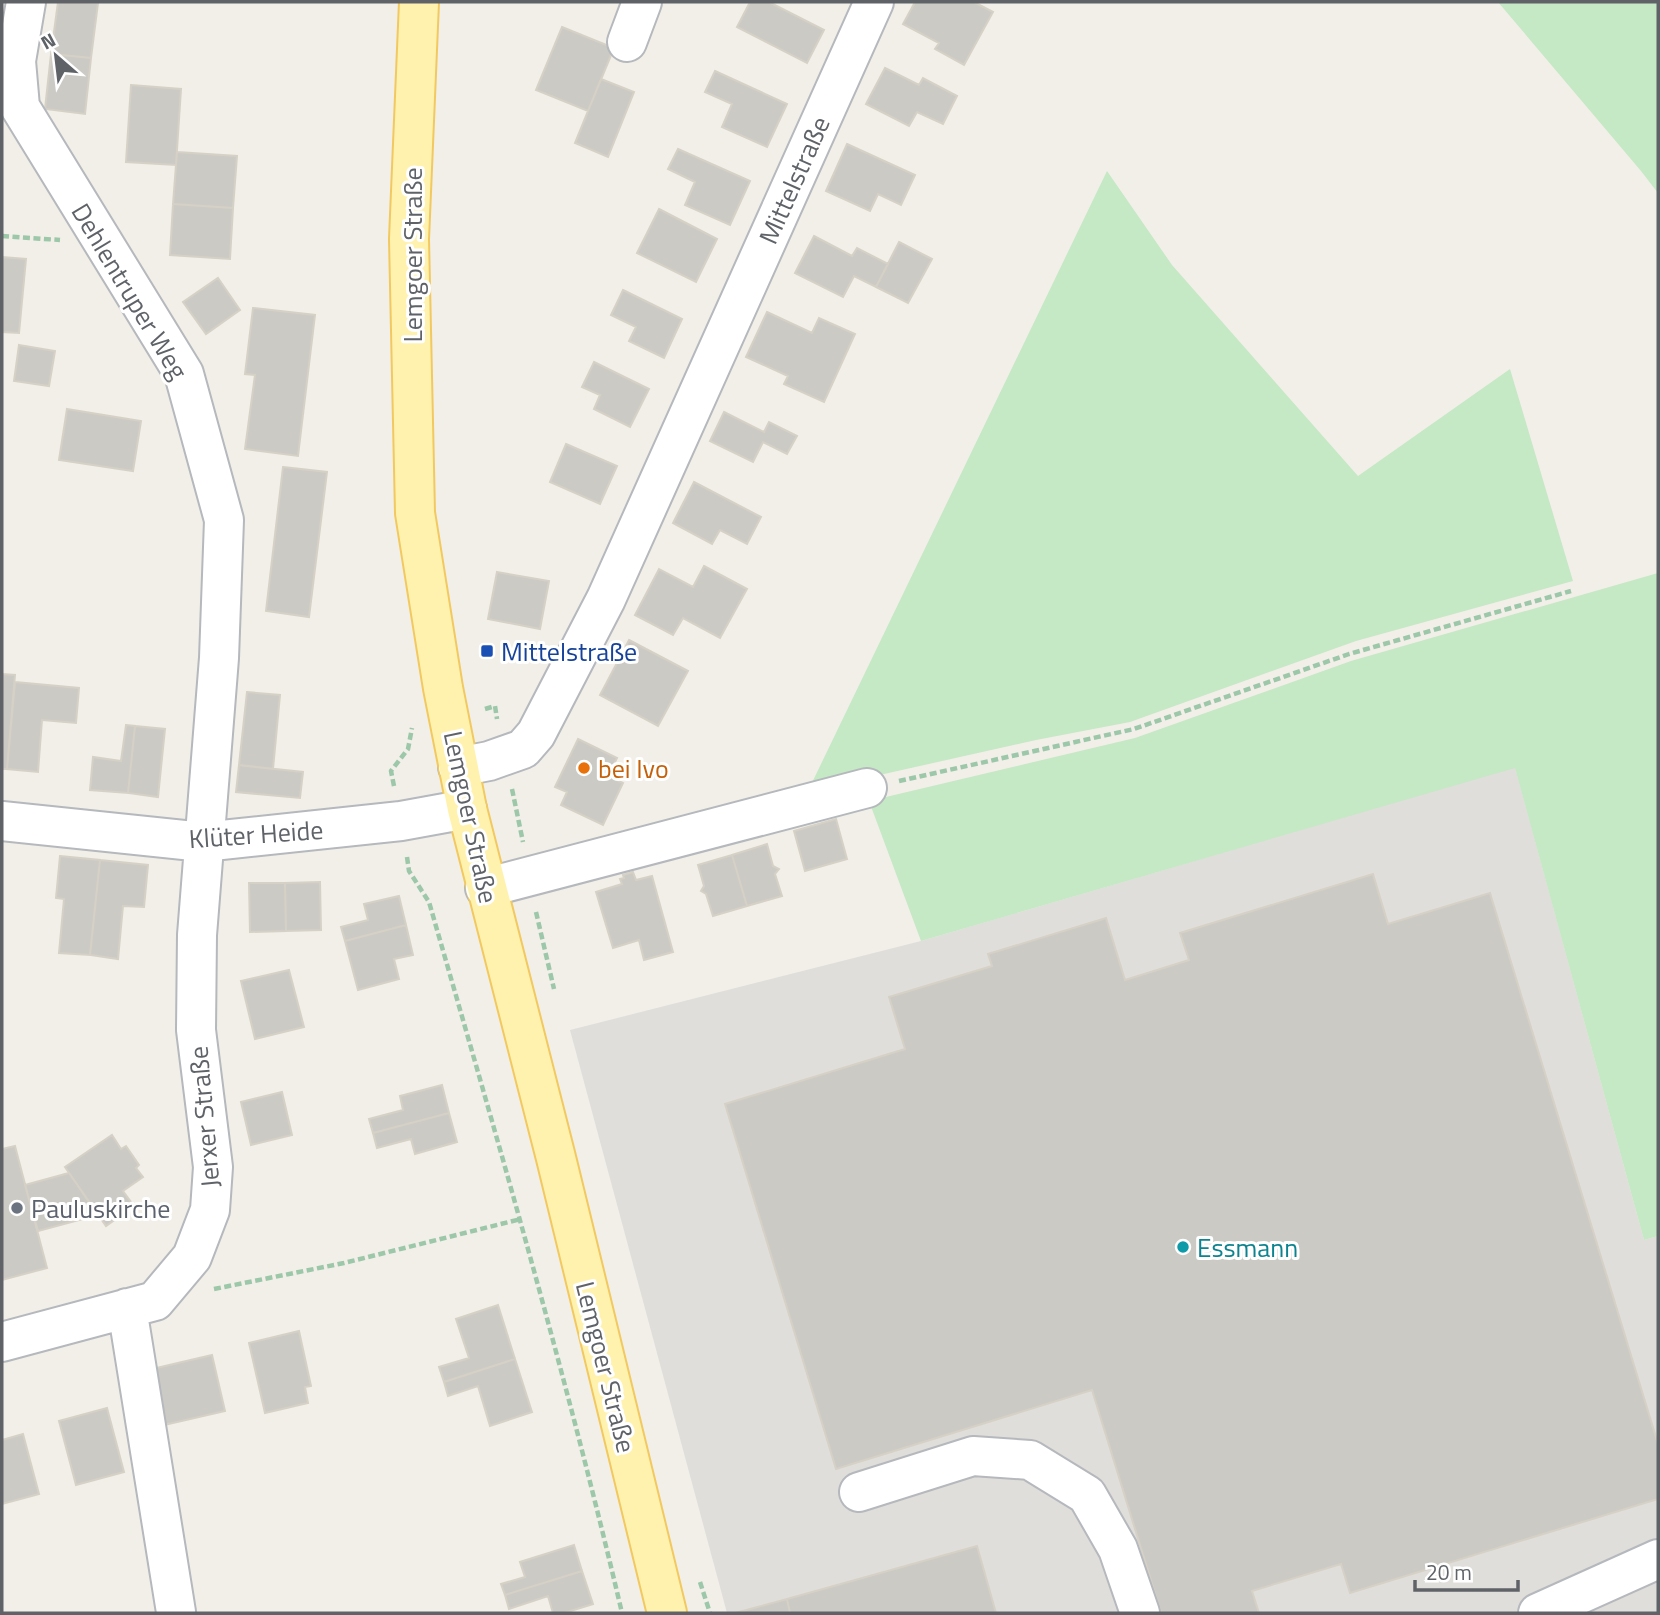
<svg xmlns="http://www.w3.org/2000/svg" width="1660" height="1615" font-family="'Titillium Web',sans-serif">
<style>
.industrial{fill:#e0deda}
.green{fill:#c5e8c5}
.building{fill:#cccac5;stroke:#d6d1c6;stroke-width:2}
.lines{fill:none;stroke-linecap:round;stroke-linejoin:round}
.minor-casing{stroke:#b5b8bc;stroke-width:42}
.major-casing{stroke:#f2c960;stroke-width:42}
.path{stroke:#9cc7a9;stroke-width:4.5;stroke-dasharray:7 3.5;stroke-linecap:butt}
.minor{stroke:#fff;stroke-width:38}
.major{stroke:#fff2af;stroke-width:38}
.transit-dot{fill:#1a4fb4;stroke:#fff;stroke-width:2.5}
.food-dot{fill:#e8710a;stroke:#fff;stroke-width:2.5}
.worship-dot{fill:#6b7280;stroke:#fff;stroke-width:2.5}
.culture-dot{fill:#0f9aa8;stroke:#fff;stroke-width:2.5}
.labels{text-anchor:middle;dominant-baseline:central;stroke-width:6;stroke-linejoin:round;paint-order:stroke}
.street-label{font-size:26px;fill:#5f6368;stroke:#fff}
.transit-label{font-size:26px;fill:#164399;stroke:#fff;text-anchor:start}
.food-label{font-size:26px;fill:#c56008;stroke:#fff;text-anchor:start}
.worship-label{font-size:26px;fill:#5b616d;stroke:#fff;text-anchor:start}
.culture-label{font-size:26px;fill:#0d838f;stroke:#fff;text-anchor:start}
</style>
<rect width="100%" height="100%" fill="#f1efe8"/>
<path class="industrial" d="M1515 767 1644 1240 1658 1236V1613H727L570 1030 921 941Z"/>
<path class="green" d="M1498 2H1658V193L1641 171Z
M1107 171 1172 265 1358 476 1510 369 1573 581 1356 641 1130 722 1036 740 808 791Z
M1658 573V1236L1644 1240 1515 768 921 941 869 801 1135 738 1351 661Z"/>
<path class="building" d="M58 2 98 3 91 58 51 54Z
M750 2H769L824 30 807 63 737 27Z
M915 2H974L993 12 964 65 935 49 939 43 903 24Z
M562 27 614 48 588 111 536 90Z
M51 54 91 58 85 114 45 109Z
M885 68 919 85 923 78 957 96 943 124 917 112 909 126 866 104Z
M715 71 787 104 767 147 722 127 732 104 705 92Z
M601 79 634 92 608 157 575 143Z
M131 85 181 89 176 165 126 162Z
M847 144 915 175 901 205 878 194 870 211 826 191Z
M678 149 750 181 730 225 685 205 695 182 668 169Z
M177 152 237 156 233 208 173 204Z
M173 204 233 208 230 259 170 255Z
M659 209 717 239 696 282 637 253Z
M814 236 852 256 857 248 888 264 876 287 854 276 843 297 795 273Z
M899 242 932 259 908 303 876 287Z
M2 257 26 259 19 333 2 332Z
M218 278 240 310 206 334 183 302Z
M623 290 682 319 664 358 629 341 636 327 611 315Z
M253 308 315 315 298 456 245 449 255 375 245 374Z
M767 312 812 333 819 318 855 334 824 402 784 384 788 376 746 357Z
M19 345 55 351 49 386 14 381Z
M594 362 649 389 630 427 594 409 600 395 582 387Z
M67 409 141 421 133 471 59 460Z
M724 412 764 432 769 422 797 436 787 454 763 442 753 462 710 441Z
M566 444 617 466 600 504 550 482Z
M283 467 327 472 309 617 266 611Z
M694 482 761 517 747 544 720 530 712 544 673 523Z
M704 566 747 589 720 638 683 618 673 635 635 615 659 569 693 587Z
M497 572 549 581 540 629 488 619Z
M629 640 688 671 658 726 600 695Z
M2 674 15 675 7 769H2Z
M15 682 79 688 76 723 42 720 38 772 7 769Z
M247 692 280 695 273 769 239 765Z
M126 725 135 726 128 793 90 790 93 757 121 761Z
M135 726 165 729 158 797 128 793Z
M578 739 617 758 608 776 623 783 603 825 561 805 567 792 555 787Z
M239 765 303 772 300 798 236 792Z
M836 819 847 859 805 871 794 831Z
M767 844 773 866 779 869 775 874 782 896 747 906 732 855Z
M732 855 747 906 713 916 706 894 701 891 704 886 698 865Z
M60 856 100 860 90 955 59 953 64 899 56 898Z
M100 860 148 865 144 907 123 906 118 959 90 955Z
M633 872 636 880 652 876 673 952 644 960 639 940 613 948 596 892 622 884 620 879 624 878 623 875Z
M1373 874 1388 924 1490 893 1658 1444V1499L1350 1593 1341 1564 1252 1591 1259 1613H1161L1092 1390 836 1469 725 1104 905 1049 889 997 992 966 988 954 1106 918 1125 980 1189 960 1180 933Z
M320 882 321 930 286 931 285 883Z
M249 883H285L286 931 250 932Z
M399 896 406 925 345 941 341 927 368 920 364 904Z
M406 925 413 955 394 959 399 979 358 990 345 941Z
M289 970 304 1027 255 1039 241 981Z
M442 1085 449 1113 373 1133 369 1119 403 1110 400 1096Z
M282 1092 292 1135 251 1145 241 1102Z
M449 1113 457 1142 415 1154 411 1139 377 1148 373 1133Z
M112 1135 121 1149 126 1146 139 1165 136 1168 143 1177 123 1191 134 1206 106 1226 65 1167Z
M15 1146 47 1268 2 1280V1149Z
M69 1173 98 1215 38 1231 25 1185Z
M498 1305 515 1359 444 1382 439 1367 469 1358 456 1319Z
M299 1331 311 1386 305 1387 308 1403 265 1413 249 1343Z
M212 1355 225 1411 164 1425 152 1369Z
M515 1359 532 1412 490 1426 478 1386 448 1396 444 1382Z
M107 1408 124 1472 76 1485 59 1421Z
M23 1434 39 1494 2 1504V1440Z
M574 1545 582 1571 505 1595 501 1584 525 1577 520 1562Z
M977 1546 996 1613H790L787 1599Z
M582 1571 593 1604 564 1613H553L548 1596 509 1609 505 1595Z
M787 1599 790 1613H735Z"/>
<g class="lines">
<defs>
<path id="minor" d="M627 42 642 2
M458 767 489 761 523 749 536 734 606 599 874 2
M2 821 203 842 401 821 467 809
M485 888 867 788
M127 1308 176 1612
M2 1342 155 1301 192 1257 210 1210 213 1167 196 1030 197 935 219 658 224 520 184 374 20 107 16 61 26 2
M859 1492 973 1456 1030 1460 1087 1495 1118 1549 1140 1613
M1538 1613 1658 1559"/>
<path id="major" d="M419 2 409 239 415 513 443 688 467 809 556 1158 667 1613"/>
</defs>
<use href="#minor" class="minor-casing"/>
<use href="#major" class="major-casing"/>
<path class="path" d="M2 236 60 240
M485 709 495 706 497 719
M899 781 1134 729 1349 654 1571 591
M394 786 391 771 408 749 412 728
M512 789 523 842
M407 857 409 871 429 902C497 1138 566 1374 622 1613
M536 912 554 989
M214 1289 344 1263 521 1219
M700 1582 710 1613"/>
<use href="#minor" class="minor"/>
<use href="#major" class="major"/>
</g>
<rect class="transit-dot" x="480" y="644" width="14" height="14" rx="3.5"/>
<circle class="food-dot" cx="584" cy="768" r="7"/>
<circle class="worship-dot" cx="17" cy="1208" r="7"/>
<circle class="culture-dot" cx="1183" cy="1247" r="7"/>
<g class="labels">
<g class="street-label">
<text transform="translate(794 180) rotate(-66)">Mittelstraße</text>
<text transform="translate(412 255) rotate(-90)">Lemgoer Straße</text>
<text transform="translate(130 291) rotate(59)">Dehlentruper Weg</text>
<text transform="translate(471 817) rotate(78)">Lemgoer Straße</text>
<text transform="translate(256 834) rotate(-4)">Klüter Heide</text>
<text transform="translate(204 1117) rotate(-95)">Jerxer Straße</text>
<text transform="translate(606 1367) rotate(76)">Lemgoer Straße</text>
</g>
<g class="transit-label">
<text x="501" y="651">Mittelstraße</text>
</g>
<g class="food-label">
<text x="598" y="768">bei Ivo</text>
</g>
<g class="worship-label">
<text x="31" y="1208">Pauluskirche</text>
</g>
<g class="culture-label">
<text x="1197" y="1247">Essmann</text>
</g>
</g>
<rect width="1660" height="1615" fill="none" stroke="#5f6368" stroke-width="7"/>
<g transform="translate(56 56) rotate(332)" stroke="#ffffff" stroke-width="5" paint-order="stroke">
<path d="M0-5L12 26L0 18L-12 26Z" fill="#5f6368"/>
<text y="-10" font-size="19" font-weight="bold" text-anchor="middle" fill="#5f6368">N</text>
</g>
<path d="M1415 1580v10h103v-10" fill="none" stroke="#5f6368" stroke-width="3.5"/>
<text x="1426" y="1580" font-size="21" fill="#5f6368" stroke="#ffffff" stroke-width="5" paint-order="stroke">20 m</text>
</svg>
